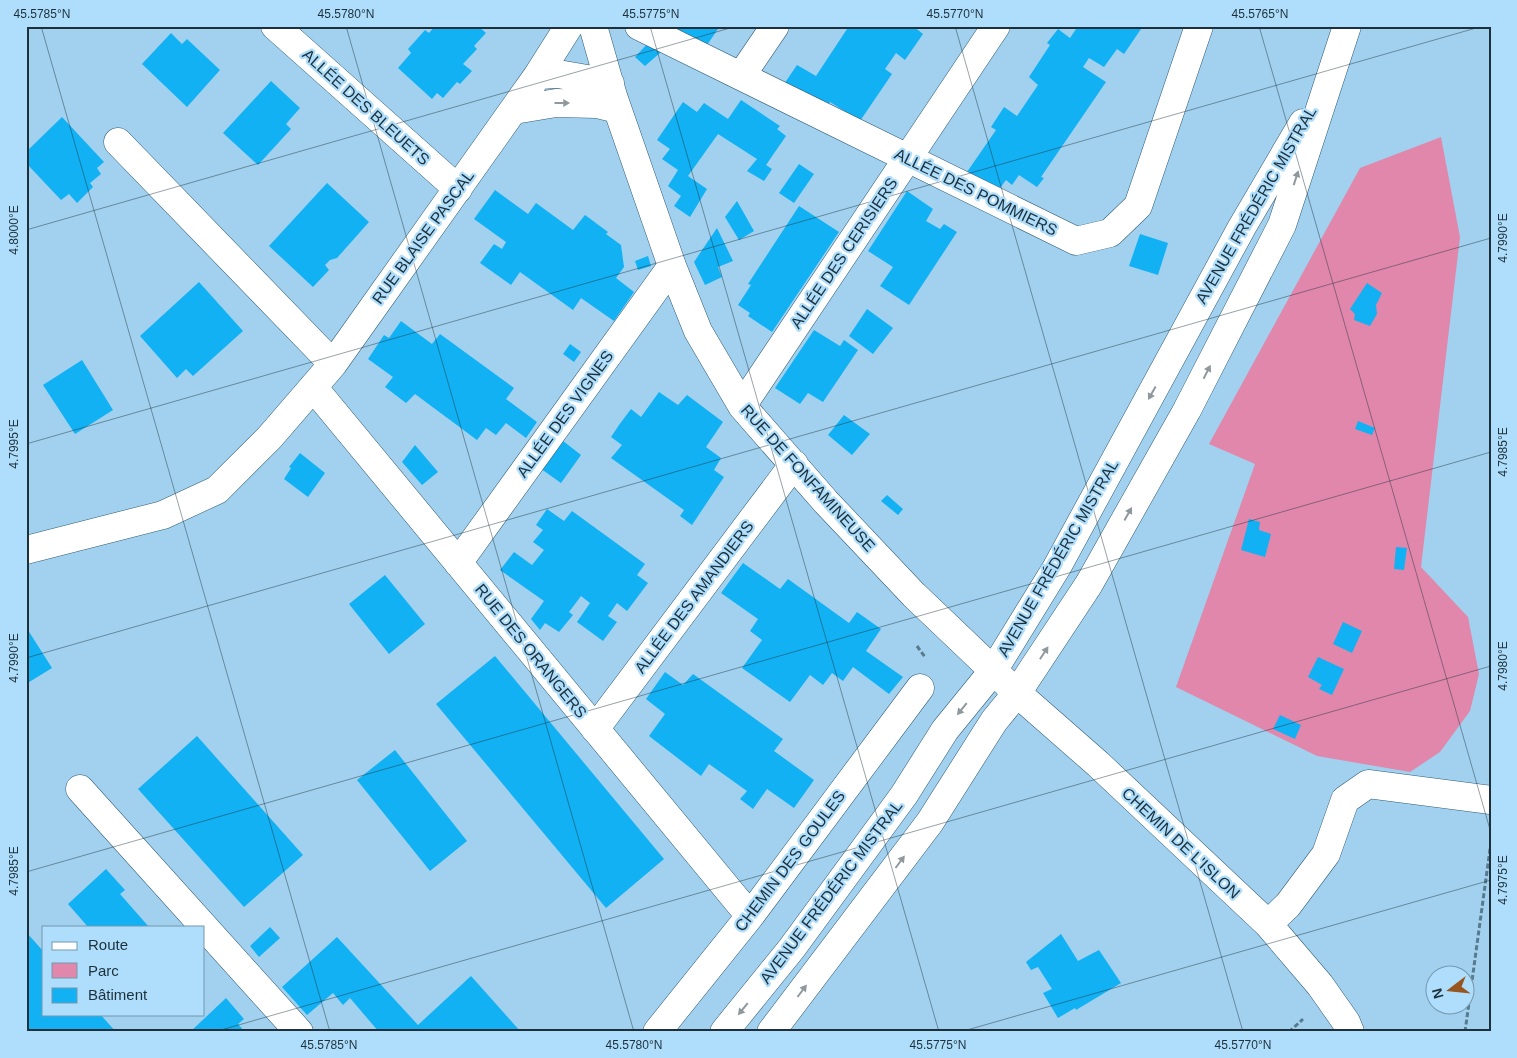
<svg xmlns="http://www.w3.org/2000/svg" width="1517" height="1058" font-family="Arial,sans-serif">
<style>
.green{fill:#e187ab}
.building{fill:#12b1f3}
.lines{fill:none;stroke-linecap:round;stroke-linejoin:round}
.minor-casing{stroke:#315d76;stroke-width:29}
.major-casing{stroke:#315d76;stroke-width:29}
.path{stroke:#597a8d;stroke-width:3;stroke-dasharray:5 2.5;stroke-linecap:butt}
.minor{stroke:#fff;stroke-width:28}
.major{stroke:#fff;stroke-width:28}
.oneway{fill:#8e989d}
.ticks{fill:none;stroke:#1d303b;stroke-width:1;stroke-opacity:0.45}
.labels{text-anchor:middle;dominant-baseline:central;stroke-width:4.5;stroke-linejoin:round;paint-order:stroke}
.street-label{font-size:16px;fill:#1d303b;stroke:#aedefb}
.neatline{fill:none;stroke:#1d303b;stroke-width:2}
.ticks-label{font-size:12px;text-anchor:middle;fill:#1d303b}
</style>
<rect width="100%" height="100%" fill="#a1d1ee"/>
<path class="green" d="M1441 137 1460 237 1421 567 1468 617 1479 674 1470 711 1440 752 1410 772 1317 756 1176 687 1255 464 1209 444 1360 168Z"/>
<path class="building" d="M435 26H478L486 33 474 46 477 49 463 64 472 71 460 84 457 82 443 98 437 93 432 99 398 68 411 53 408 49 425 30 429 33Z
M671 26H720L705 48Z
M849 26H913L923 34 905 60 896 53 894 56 885 69 892 74 860 121 830 102 826 108 782 87 797 65 816 76Z
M1078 26H1143L1124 54 1117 49 1104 67 1089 58 1083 67 1106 82 1041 177 1044 178 1037 187 1019 175 1012 185 1006 180 998 191 967 172 996 130 991 127 1004 107 1017 116 1038 85 1029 77 1050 45 1047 43 1058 29 1070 38Z
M171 33 182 44 187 39 220 70 187 107 142 64Z
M650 41 661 52 645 66 635 57Z
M271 81 300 108 286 124 291 129 258 165 223 133Z
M741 100 780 126 777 129 786 136 766 165 772 169 764 181 747 171 757 159 718 134 688 176 707 189 690 217 674 206 681 196 668 186 678 170 662 159 670 149 657 140 683 102 697 112 704 103 728 119Z
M62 117 104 162 97 168 101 174 90 183 93 187 77 203 69 194 61 200 26 163V152Z
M799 164 814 174 794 203 779 193Z
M327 183 369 222 337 258 330 260 325 265 329 270 313 287 269 246Z
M495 190 528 214 536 203 573 230 585 215 608 232 606 234 621 245 624 267 616 278 634 292 614 321 581 298 573 310 520 272 511 285 480 263 494 244 502 249 506 242 474 219Z
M907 191 933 209 926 221 940 229 944 224 957 232 909 305 880 286 893 267 868 251Z
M737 201 754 231 739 240 725 217Z
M799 206 839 232 772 332 748 316 750 313 738 305 751 285 748 284Z
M717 228 733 261 718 267 722 277 705 285 694 262Z
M1140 234 1168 243 1158 275 1129 266Z
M648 256 651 266 638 270 635 261Z
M199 282 243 331 193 376 186 369 177 378 140 336Z
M1367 283 1382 293 1376 305 1377 314 1370 326 1354 320 1355 314 1350 309Z
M867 309 893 328 873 354 849 336Z
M401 321 432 344 440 334 514 388 506 399 537 422 526 438 506 423 496 435 486 428 477 440 415 394 406 403 385 387 393 377 368 359 384 335 389 338Z
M814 330 840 346 844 340 858 350 823 402 808 393 800 404 775 388Z
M570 344 581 352 574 362 563 354Z
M82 360 113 410 75 434 43 385Z
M659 392 678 405 687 395 723 422 706 447 721 458 714 470 724 477 692 525 680 516 684 510 611 458 622 445 611 437 619 425 631 409 641 417Z
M844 415 870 434 852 455 828 435Z
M1358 421 1375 428 1372 435 1355 429Z
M558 437 581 455 561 483 537 466Z
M415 445 438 472 422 485 402 462Z
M300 453 325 473 308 497 284 479 291 468 289 467Z
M887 495 903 509 898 515 881 501Z
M547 509 564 521 572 511 645 564 637 575 648 583 627 611 617 603 608 616 617 622 603 641 577 622 590 603 581 596 569 612 573 615 559 632 545 623 540 630 531 619 544 601 500 570 514 552 532 565 544 550 533 542 543 530 536 525Z
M1249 519 1260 522 1259 530 1271 534 1265 557 1241 550Z
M1396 547 1407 548 1404 570 1394 569Z
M743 563 780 589 788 579 849 623 857 612 881 629 866 651 903 677 889 694 853 667 843 681 832 673 823 685 810 675 790 702 742 668 762 640 750 631 758 619 721 593Z
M385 575 425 624 389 654 349 604Z
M1343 622 1362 631 1352 653 1333 644Z
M26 627 52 668 26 684Z
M495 656 664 859 606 908 436 704Z
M1318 657 1344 669 1332 695 1319 689 1322 685 1308 677Z
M665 672 683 685 693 674 783 739 774 751 814 780 794 808 767 789 753 809 740 799 747 791 709 764 701 776 649 736 665 714 646 699Z
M1280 715 1301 725 1295 739 1273 729Z
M197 736 303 855 244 907 138 789Z
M395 750 467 841 430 871 357 780Z
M106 869 125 890 120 894 149 927H88L68 904Z
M270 927 280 938 259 957 250 946Z
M26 932 44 952V1014H100L116 1032H26Z
M1061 934 1078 961 1099 950 1121 983 1076 1010 1075 1008 1058 1018 1043 993 1052 989 1038 967 1031 970 1026 962Z
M337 937 418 1025 471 976 521 1032H379L350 998 343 1005 333 993 307 1015 282 987Z
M226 998 244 1019 238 1024 245 1032H190Z"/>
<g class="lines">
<defs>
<path id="minor" d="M275 26 458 189
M593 26 613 96 672 266 698 331 742 406 826 502 914 595 1017 693 1098 764 1268 924 1320 985 1346 1022 1350 1032
M639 26 1076 241 1110 233 1138 206 1199 26
M538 75 558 74 610 83
M741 76 775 26
M514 110 556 103 597 104 617 109
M118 142 333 364
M313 387 750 916
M742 406 996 26
M26 550 163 515 217 490 270 437 333 364 538 75 569 26
M458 563 672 266
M595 729 794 464
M80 789 299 1032
M1268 924 1288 905 1326 854 1345 800 1368 784 1491 800
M657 1032 750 916 920 688"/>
<path id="major" d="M724 1032 792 948 904 795 945 730 993 671 1057 567 1242 227 1303 123
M771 1032 930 822 994 721 1017 693 1089 584 1187 410 1282 225 1347 26"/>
</defs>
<use href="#minor" class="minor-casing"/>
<use href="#major" class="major-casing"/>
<path class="path" d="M917 646 925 657
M1289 1032 1303 1019
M1465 1032 1491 842"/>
<use href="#minor" class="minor"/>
<use href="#major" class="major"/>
</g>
<defs><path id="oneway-solid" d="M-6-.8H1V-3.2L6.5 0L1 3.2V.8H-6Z" transform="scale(1.25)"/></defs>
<g class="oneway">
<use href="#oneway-solid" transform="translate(562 103)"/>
<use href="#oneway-solid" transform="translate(1296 178) rotate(-72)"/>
<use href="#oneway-solid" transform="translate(1207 372) rotate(-63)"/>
<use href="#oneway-solid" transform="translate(1152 393) rotate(119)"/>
<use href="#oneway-solid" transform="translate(1128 514) rotate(-61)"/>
<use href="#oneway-solid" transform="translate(1044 653) rotate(-57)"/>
<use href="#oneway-solid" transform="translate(962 709) rotate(129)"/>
<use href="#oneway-solid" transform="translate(900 862) rotate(-53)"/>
<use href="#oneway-solid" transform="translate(802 991) rotate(-53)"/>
<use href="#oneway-solid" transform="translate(743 1009) rotate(129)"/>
</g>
<path class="ticks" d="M41 26 330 1032M346 26 634 1032M650 26 939 1032M955 26 1243 1032M1259 26 1491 833M26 230 737 26M26 444 1483 26M26 658 1491 238M26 872 1491 452M214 1032 1491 666M960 1032 1491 880"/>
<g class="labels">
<g class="street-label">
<text transform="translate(366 107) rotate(42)">ALLÉE DES BLEUETS</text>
<text transform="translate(976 192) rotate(26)">ALLÉE DES POMMIERS</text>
<text transform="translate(1256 205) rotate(-60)">AVENUE FRÉDÉRIC MISTRAL</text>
<text transform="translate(423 237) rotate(-54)">RUE BLAISE PASCAL</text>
<text transform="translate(844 253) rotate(-56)">ALLÉE DES CERISIERS</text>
<text transform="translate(565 414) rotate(-54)">ALLÉE DES VIGNES</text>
<text transform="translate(808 478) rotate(48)">RUE DE FONFAMINEUSE</text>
<text transform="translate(1058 558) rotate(-60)">AVENUE FRÉDÉRIC MISTRAL</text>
<text transform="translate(694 597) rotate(-53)">ALLÉE DES AMANDIERS</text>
<text transform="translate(531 651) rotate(51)">RUE DES ORANGERS</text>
<text transform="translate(1181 843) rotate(43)">CHEMIN DE L'ISLON</text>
<text transform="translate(790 861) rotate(-53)">CHEMIN DES GOULES</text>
<text transform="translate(831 892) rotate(-53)">AVENUE FRÉDÉRIC MISTRAL</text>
</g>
</g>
<rect width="1517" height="1058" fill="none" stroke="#aedefb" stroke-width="55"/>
<rect x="42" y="926" width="162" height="90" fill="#aedefb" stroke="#7498ae"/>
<rect x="52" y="942" width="25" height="8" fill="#ffffff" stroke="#7498ae"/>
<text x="88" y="950" font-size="15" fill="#1d303b">Route</text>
<rect x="52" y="963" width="25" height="15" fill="#e187ab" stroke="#7498ae"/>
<text x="88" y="976" font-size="15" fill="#1d303b">Parc</text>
<rect x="52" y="988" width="25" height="15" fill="#12b1f3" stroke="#7498ae"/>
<text x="88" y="1000" font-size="15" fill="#1d303b">Bâtiment</text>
<g transform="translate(1450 990) rotate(254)"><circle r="24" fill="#aedefb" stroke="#7498ae"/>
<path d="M0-4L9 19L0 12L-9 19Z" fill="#965521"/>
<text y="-8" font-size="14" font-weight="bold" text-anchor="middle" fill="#1d303b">N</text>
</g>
<rect x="28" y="28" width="1462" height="1002" class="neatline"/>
<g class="ticks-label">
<text x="42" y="18">45.5785°N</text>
<text x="346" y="18">45.5780°N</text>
<text x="651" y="18">45.5775°N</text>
<text x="955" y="18">45.5770°N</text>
<text x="1260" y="18">45.5765°N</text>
<text transform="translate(14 230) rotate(-90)" y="4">4.8000°E</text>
<text transform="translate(1503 238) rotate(-90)" y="4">4.7990°E</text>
<text transform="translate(14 444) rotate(-90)" y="4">4.7995°E</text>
<text transform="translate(1503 452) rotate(-90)" y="4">4.7985°E</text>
<text transform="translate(14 658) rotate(-90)" y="4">4.7990°E</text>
<text transform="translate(1503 666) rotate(-90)" y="4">4.7980°E</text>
<text transform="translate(14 871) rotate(-90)" y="4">4.7985°E</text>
<text transform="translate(1503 880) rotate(-90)" y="4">4.7975°E</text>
<text x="329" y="1049">45.5785°N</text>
<text x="634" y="1049">45.5780°N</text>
<text x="938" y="1049">45.5775°N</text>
<text x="1243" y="1049">45.5770°N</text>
</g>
</svg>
